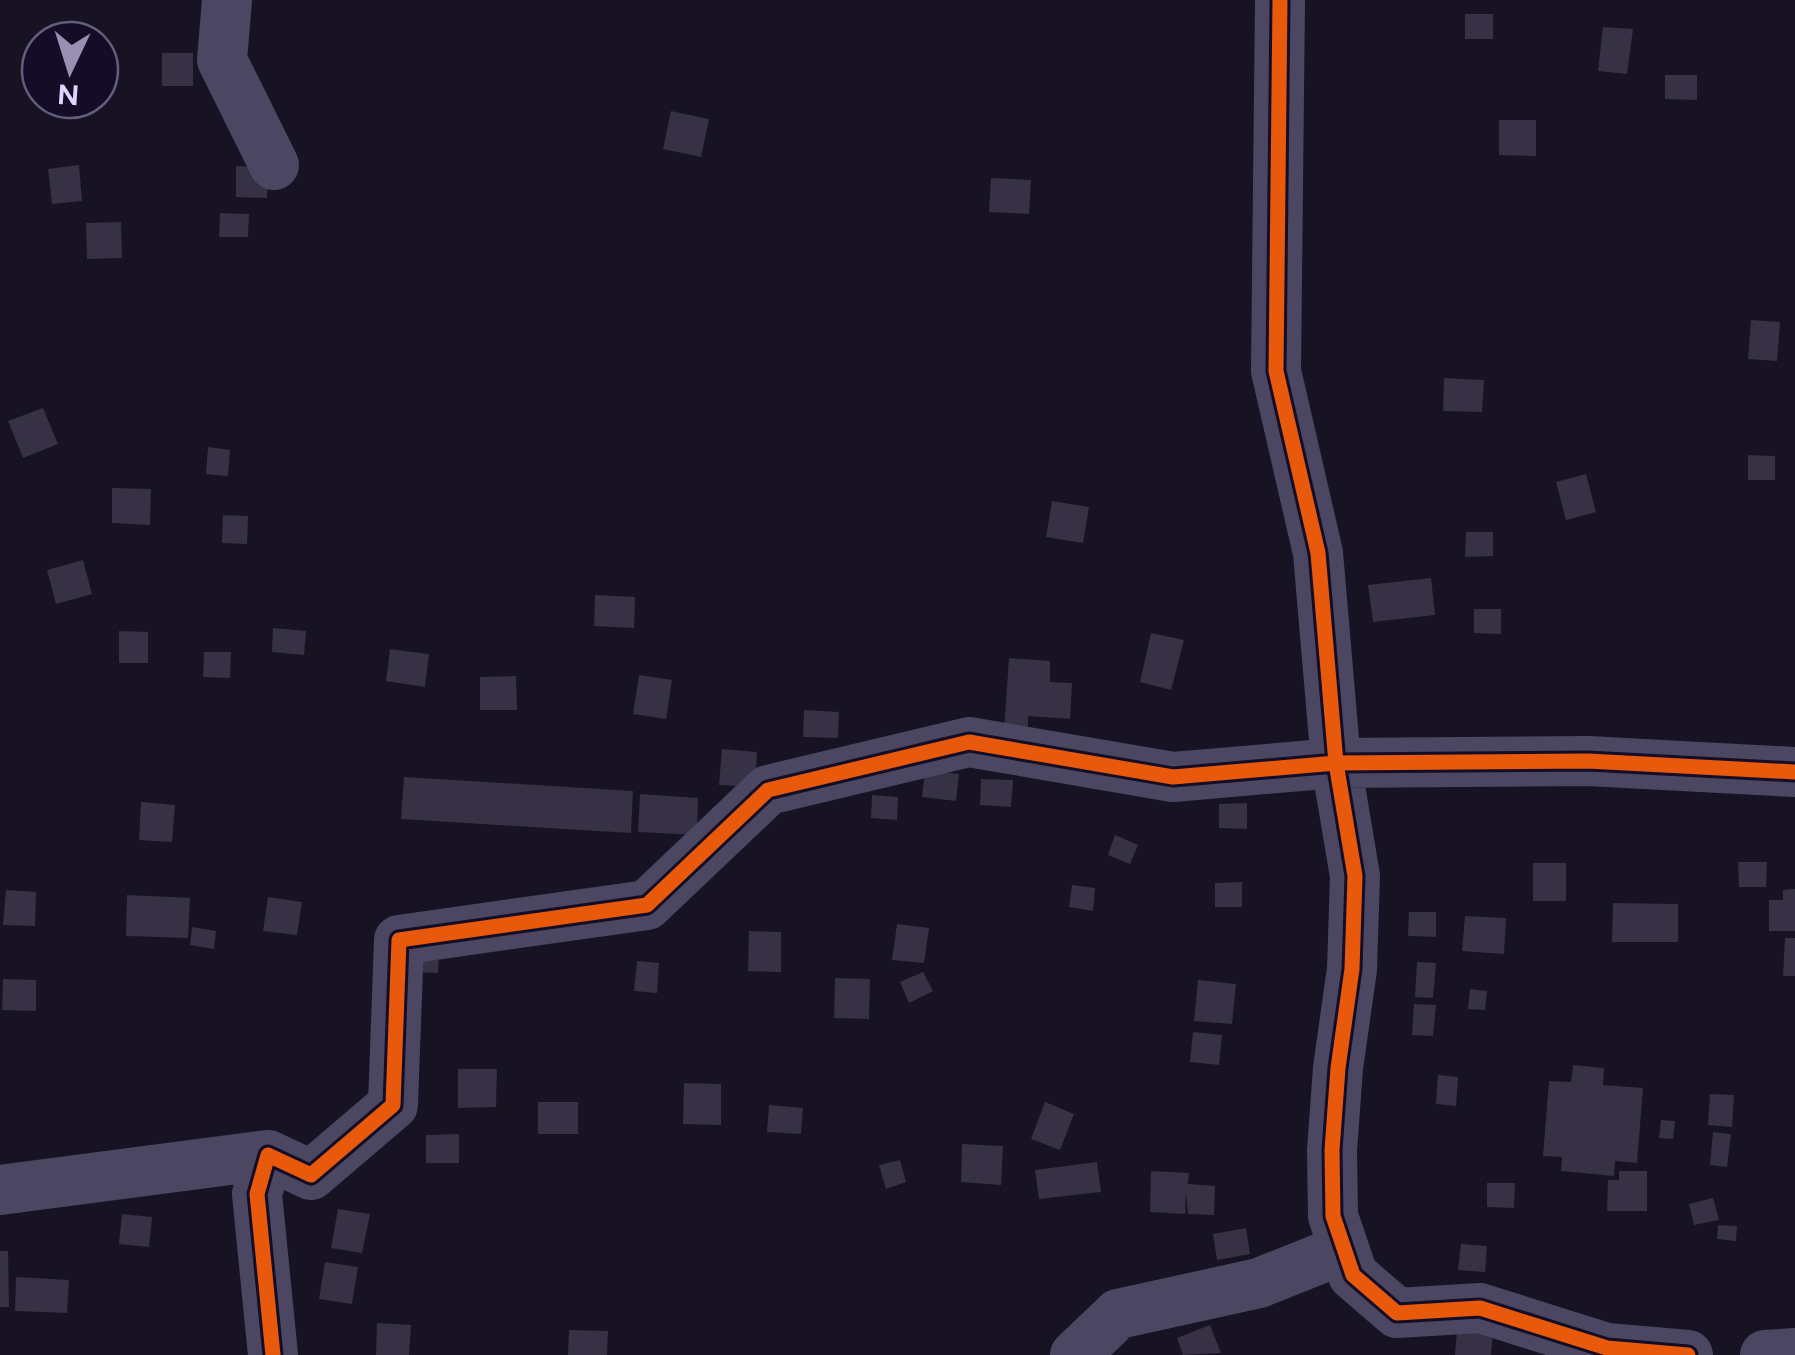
<svg xmlns="http://www.w3.org/2000/svg" width="1795" height="1355" font-family="Figtree,sans-serif">
<style>
.building{fill:#363144}
.lines{fill:none;stroke-linecap:round;stroke-linejoin:round}
.street{stroke:#4b4763;stroke-width:50}
.cycleway-casing{stroke:#140d28;stroke-width:21}
.cycleway{stroke:#e8590c;stroke-width:15}
</style>
<rect width="100%" height="100%" fill="#171322"/>
<path class="building" d="M1465 14H1493V39H1465Z
M1603 27 1633 29 1627 74 1598 71Z
M162 53H193V86H162Z
M1665 75H1697V100L1665 99Z
M671 111 709 119 701 157 663 149Z
M1499 120H1536V156L1499 155Z
M79 165 82 201 52 204 48 169Z
M236 166 268 167 267 198 236 197Z
M991 178 1031 180 1029 214 989 212Z
M220 213 249 214 248 237H219Z
M121 222 122 258 87 259 86 223Z
M1751 320 1780 322 1777 361 1748 359Z
M1444 378 1484 380 1482 412 1443 411Z
M43 408 58 444 23 458 8 421Z
M208 447 230 450 228 476 206 474Z
M1748 455 1775 456V480H1748Z
M1586 474 1596 512 1566 520 1556 482Z
M112 488 151 489 150 525 112 523Z
M1052 501 1089 507 1083 543 1046 537Z
M223 515 248 516 247 544 222 543Z
M1466 532H1493V556L1465 557Z
M83 560 92 594 56 604 47 570Z
M1431 578 1435 615 1373 622 1368 585Z
M595 595 635 597 634 628 594 626Z
M1474 609H1501V634L1474 633Z
M273 628 306 631 304 655 272 652Z
M119 631 148 632V663H119Z
M1151 633 1184 640 1171 690 1140 682Z
M390 649 429 654 425 687 386 681Z
M204 652H231L230 678 203 677Z
M1009 658 1050 661V682L1072 683 1070 719 1028 716V733L1004 731Z
M639 675 672 680 666 719 633 714Z
M516 676 517 710H480V677Z
M804 710 839 712 838 738 803 737Z
M722 749 757 752 755 787 719 785Z
M925 770 959 774 956 801 922 797Z
M404 777 633 791 631 833 401 819Z
M981 779 1013 780 1011 807 980 805Z
M640 794 698 798 697 835 638 832Z
M872 795 898 797 897 820 871 818Z
M141 802 175 805 172 842 139 840Z
M1247 803V829L1219 828V804Z
M1115 835 1138 845 1130 864 1108 855Z
M1738 862H1767L1766 887H1739Z
M1533 863H1566V901H1533Z
M1242 882V907H1215V883Z
M1072 885 1095 888 1093 911 1069 907Z
M1795 889V931H1769V900H1783V890Z
M6 890 36 892 35 926 3 925Z
M127 895 190 898 188 938 126 936Z
M268 897 302 902 297 935 263 931Z
M1613 903 1678 904V942H1612Z
M1409 912H1436V937L1408 936Z
M1465 916 1506 918 1504 954 1462 951Z
M897 924 929 928 924 963 892 960Z
M192 927 216 931 214 949 190 945Z
M749 931 781 932V972L748 971Z
M1785 938H1795V976H1783Z
M411 948 439 950 438 973 410 972Z
M637 961 659 963 657 993 634 991Z
M1417 962 1436 963 1433 998 1415 997Z
M923 972 933 991 909 1003 900 982Z
M835 978 870 979 869 1019 834 1018Z
M3 979 36 980V1011L2 1010Z
M1198 980 1236 984 1232 1024 1194 1021Z
M1470 989 1487 991 1485 1010 1468 1009Z
M1414 1004 1436 1005 1433 1036 1412 1035Z
M1193 1032 1222 1035 1219 1065 1190 1062Z
M1573 1065 1604 1068 1603 1085 1643 1088 1637 1163 1615 1161 1614 1176 1561 1171 1562 1157 1543 1156 1549 1081 1571 1082Z
M458 1069H497L496 1107 458 1108Z
M1438 1075 1458 1077 1456 1106 1436 1104Z
M684 1083 721 1084V1125L683 1124Z
M1710 1094 1734 1095 1732 1127 1708 1125Z
M538 1102H578V1134H538Z
M1045 1102 1074 1114 1060 1150 1031 1139Z
M769 1105 803 1108 801 1134 767 1132Z
M1661 1120 1675 1121 1673 1139 1659 1138Z
M1713 1132 1731 1134 1727 1167 1710 1165Z
M459 1134V1163H426V1135Z
M962 1144 1003 1146 1001 1185 961 1182Z
M900 1160 906 1182 886 1189 879 1165Z
M1097 1162 1101 1192 1039 1199 1035 1170Z
M1151 1171 1189 1173 1188 1184 1215 1186 1214 1215 1188 1214 1186 1191 1185 1214 1150 1212Z
M1619 1171H1647V1211H1607L1608 1180H1619Z
M1487 1183H1515L1514 1208 1487 1207Z
M1713 1198 1719 1220 1694 1225 1689 1204Z
M338 1209 370 1214 362 1253 331 1248Z
M122 1214 152 1217 149 1247 119 1244Z
M1718 1225 1737 1226 1736 1241 1717 1239Z
M1246 1228 1250 1254 1217 1260 1213 1234Z
M1461 1244 1487 1246 1485 1272 1458 1270Z
M0 1251H8L9 1307H0Z
M325 1262 358 1267 352 1304 319 1299Z
M16 1277 69 1280 67 1313 15 1311Z
M1458 1318 1494 1320 1491 1355H1455Z
M377 1323 411 1325 409 1355H376Z
M1210 1325 1221 1353 1183 1355 1177 1338Z
M569 1330 608 1331 607 1355H568Z"/>
<g class="lines">
<path class="street" d="M227 0 222 60 274 165
M1280 0 1276 371 1318 553 1336 763 1355 876 1352 969 1338 1068 1332 1150 1333 1216 1353 1275 1397 1313 1480 1308 1607 1348 1688 1355
M0 1190 268 1155
M273 1355 257 1194 268 1155 311 1175 393 1105 399 940 647 905 768 790 969 742 1173 777 1336 763 1588 761 1795 772
M1075 1355 1118 1314 1259 1283 1344 1249
M1765 1355 1795 1353"/>
<defs>
<path id="cycleway" d="M1280 0 1276 371 1318 553 1336 763 1355 876 1352 969 1338 1068 1332 1150 1333 1216 1353 1275 1397 1313 1480 1308 1607 1348 1688 1355
M273 1355 257 1194 268 1155 311 1175 393 1105 399 940 647 905 768 790 969 742 1173 777 1336 763 1588 761 1795 772"/>
</defs>
<use href="#cycleway" class="cycleway-casing"/>
<use href="#cycleway" class="cycleway"/>
</g>
<g transform="translate(70 70) rotate(184)"><circle r="48" fill="#140d28" stroke="#645d7e" stroke-width="2.5"/>
<path d="M0-8L18 38L0 25L-18 38Z" fill="#9890b2"/>
<text y="-15" font-size="28" font-weight="bold" text-anchor="middle" fill="#ddd4ff">N</text>
</g>
</svg>
